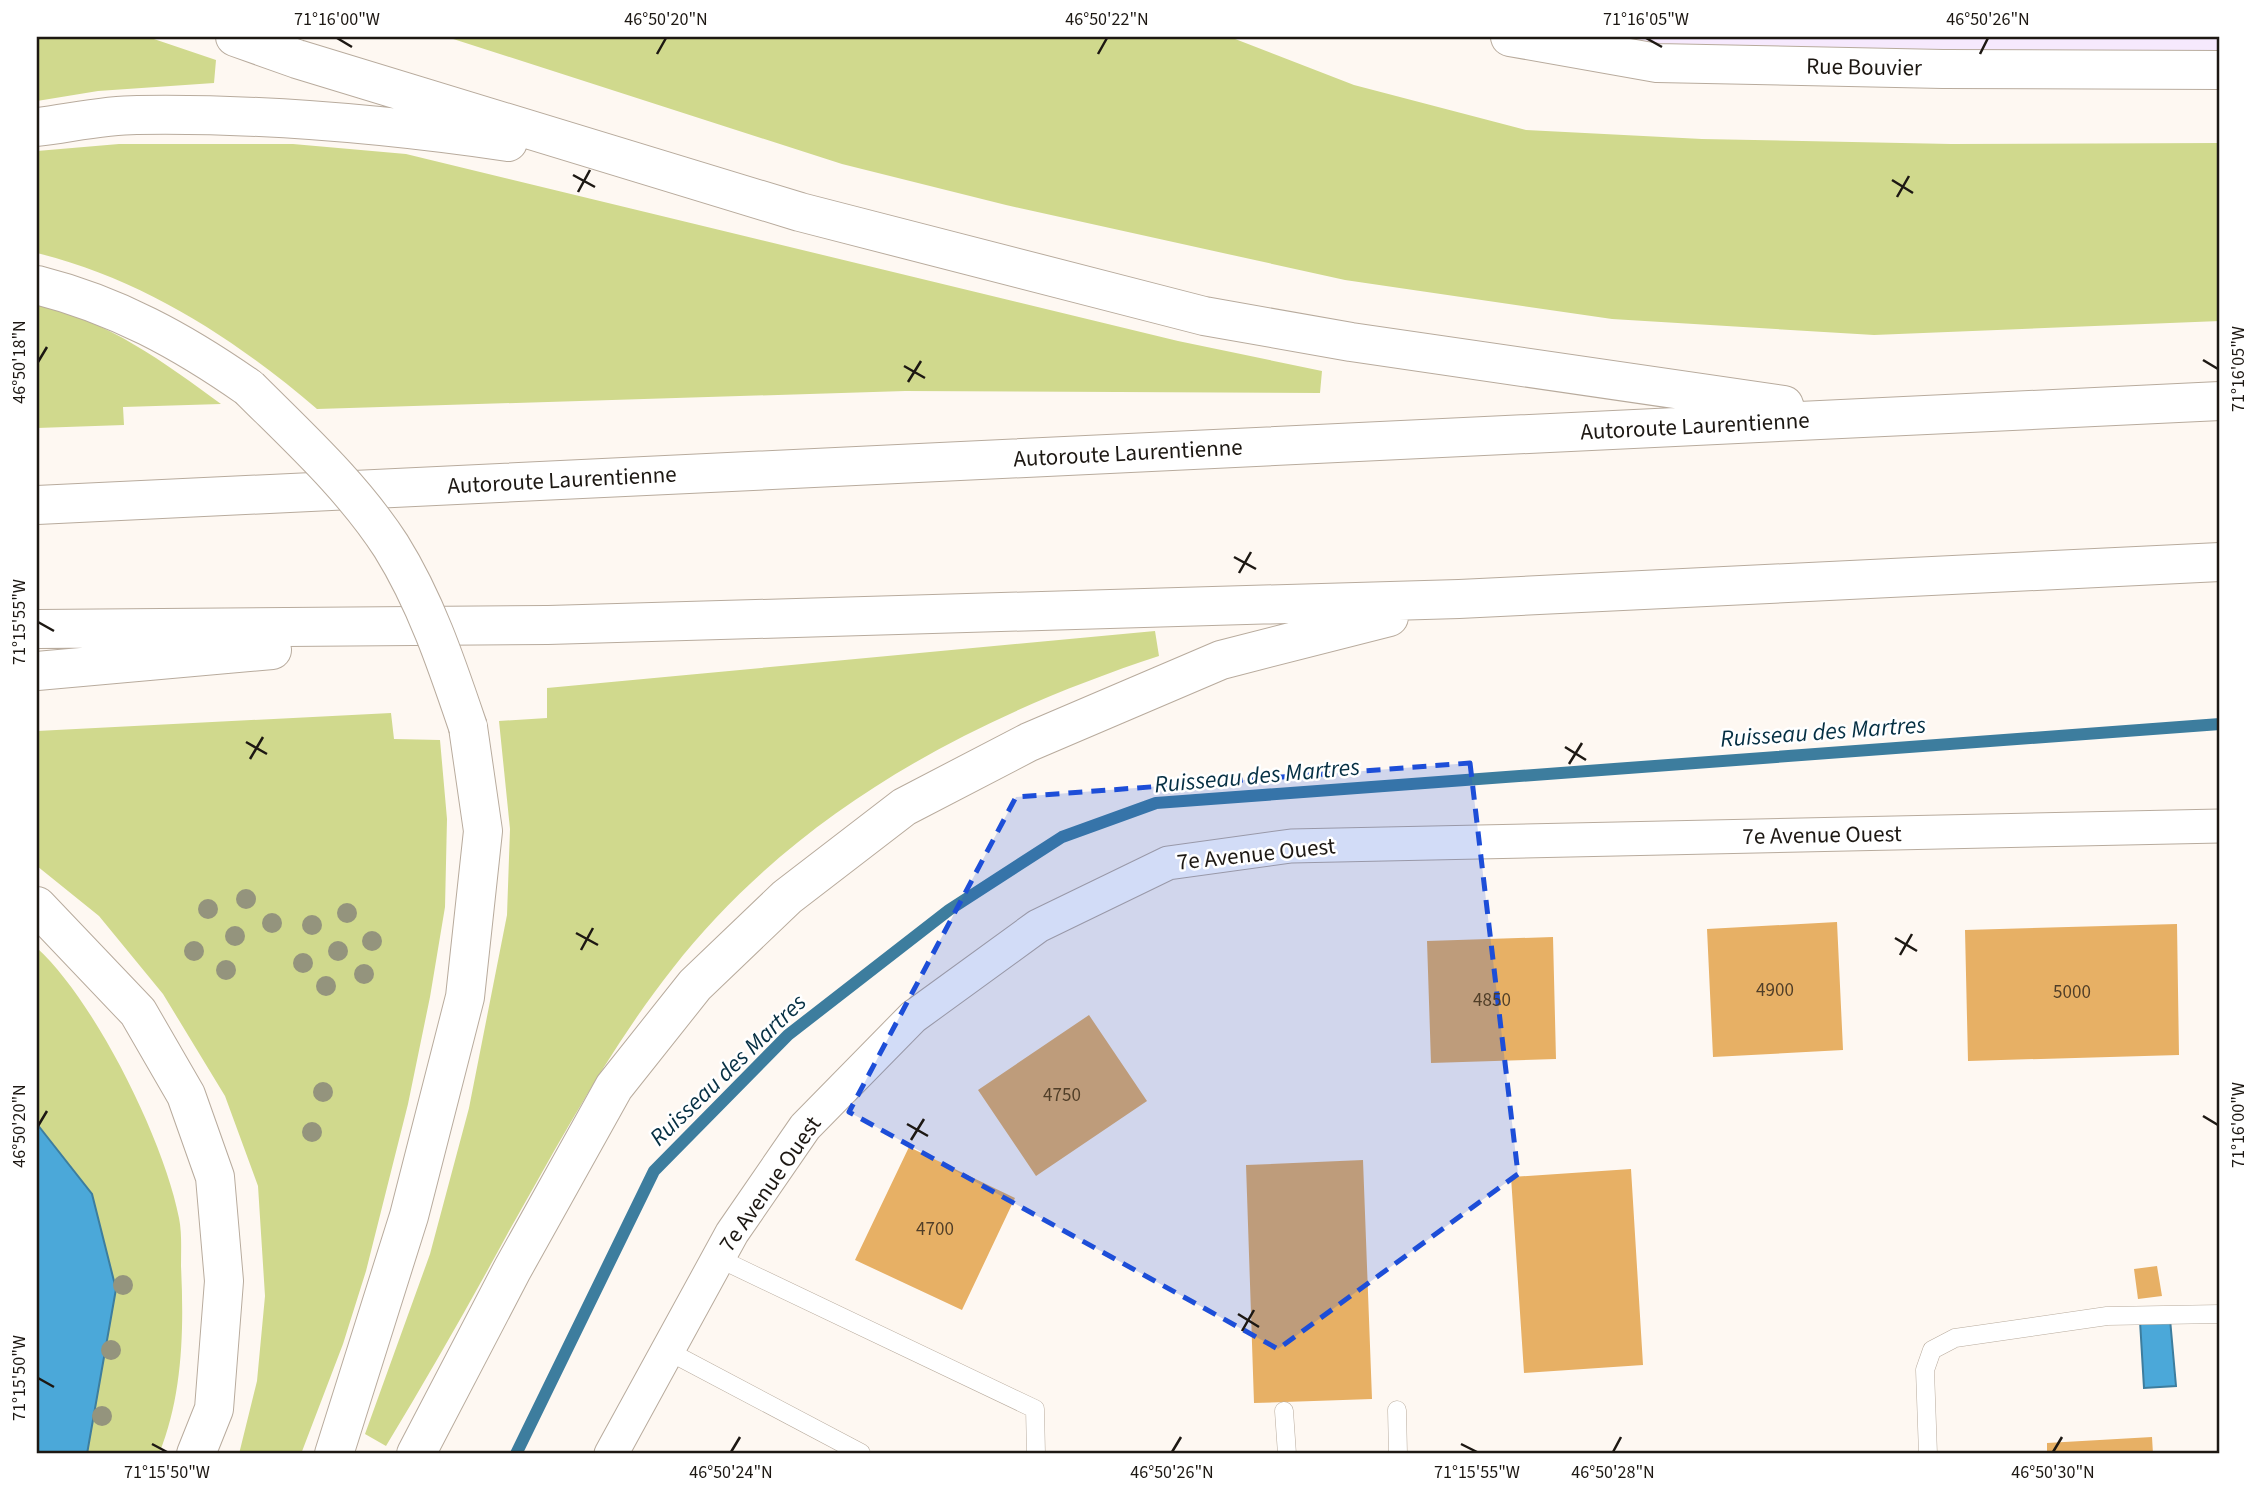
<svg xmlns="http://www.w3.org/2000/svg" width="2257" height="1491" font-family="'Source Sans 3',sans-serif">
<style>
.commercial{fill:#f6e9fd}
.green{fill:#d0d98d}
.water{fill:#4ba8d9;stroke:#3d7d9e;stroke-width:2}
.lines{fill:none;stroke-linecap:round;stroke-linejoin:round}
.stream{stroke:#3d7d9e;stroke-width:12}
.building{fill:#e7b065}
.service-casing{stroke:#b8ab9d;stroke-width:19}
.minor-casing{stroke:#b8ab9d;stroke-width:35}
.tertiary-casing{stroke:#b8ab9d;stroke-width:40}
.motorway-casing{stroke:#b8ab9d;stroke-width:40}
.service{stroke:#fff;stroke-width:18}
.minor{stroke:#fff;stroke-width:33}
.tertiary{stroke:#fff;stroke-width:38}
.motorway{stroke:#fff;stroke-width:38}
.motorway-bridge-casing{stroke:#b8ab9d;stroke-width:40;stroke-linecap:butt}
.motorway-bridge{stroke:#fff;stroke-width:38}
.tree{fill:#94947d}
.marked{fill:#1d4ed8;fill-opacity:0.2;stroke:#1d4ed8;stroke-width:5;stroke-dasharray:14 9;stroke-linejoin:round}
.ticks{fill:none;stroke:#1d1813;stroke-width:2.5}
.labels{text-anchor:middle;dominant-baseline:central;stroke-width:5;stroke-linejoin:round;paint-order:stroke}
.number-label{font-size:19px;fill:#503e28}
.street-label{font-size:23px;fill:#1d1813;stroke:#fff}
.water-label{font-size:24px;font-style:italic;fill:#052f43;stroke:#fff}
.neatline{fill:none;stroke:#1d1813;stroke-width:2.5}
.ticks-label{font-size:18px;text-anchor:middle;fill:#1d1813}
</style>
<rect width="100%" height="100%" fill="#fef8f2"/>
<path class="commercial" d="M1510 37H2220V70Z"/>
<path class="green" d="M37 37H148L216 60 214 83 98 91 37 101Z
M447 37H1230L1354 85 1526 130 1702 139 1951 144 2220 143V321L1874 335 1612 319 1345 280 1006 205 842 164Z
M119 144H293L406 154 1178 341 1322 371 1320 393 905 391 317 409C235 339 143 279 37 253V151Z
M37 305C106 319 165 363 221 404L123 407 124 425 37 428Z
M1155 631 1159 656C973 717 796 811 673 968 609 1049 560 1141 509 1231 470 1303 429 1375 386 1446L365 1434 430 1254 469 1108 507 915 510 829 499 721 547 718V688Z
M391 713 394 739 440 740 447 819 445 907 430 997 408 1104 366 1271 343 1344 301 1454H239L257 1381 265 1296 258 1186 225 1096 163 994 99 916 37 866V731Z
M37 948C95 1001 164 1140 179 1218 182 1233 181 1250 181 1266 184 1329 183 1395 159 1454H37Z"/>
<path class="water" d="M37 1124 92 1194 116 1289 87 1454H37Z
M2170 1319 2176 1386 2144 1388 2140 1321Z"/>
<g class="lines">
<path class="stream" d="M516 1454 654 1171 788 1035 949 910 1062 837 1156 803 2220 724"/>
</g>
<path class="building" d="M1837 922 1843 1050 1713 1057 1707 929Z
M2177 924 2179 1055 1968 1061 1965 930Z
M1553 937 1556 1059 1431 1063 1427 941Z
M1089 1015 1147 1101 1036 1176 978 1090Z
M909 1147 1015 1198 962 1310 855 1260Z
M1363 1160 1372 1399 1254 1403 1246 1165Z
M1631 1169 1643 1365 1524 1373 1511 1177Z
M2157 1266 2162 1296 2138 1299 2134 1269Z
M2152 1437 2153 1454H2047V1443Z"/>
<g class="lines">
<defs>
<path id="service" d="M718 1258 1035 1409 1036 1454
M668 1351 861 1453
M1397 1410 1398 1454
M1284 1411 1287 1454
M1928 1454 1925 1370 1932 1350 1955 1338 2107 1316 2220 1314"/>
<path id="minor" d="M611 1454 732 1233 805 1127 913 1017 1038 926 1168 863 1291 846 2220 826"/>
<path id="tertiary" d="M1510 37 1657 63 1943 69 2220 70"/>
<path id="motorway" d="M235 37 297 59 800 212 1204 316 1351 342 1784 405
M37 127C70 123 104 115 137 115 261 113 385 124 508 142
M37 285C116 305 182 341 249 388
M37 505 2220 401
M37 629 548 625 1459 599 2220 562
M37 671 272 650
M37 906 138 1012 186 1095 215 1177 224 1281 214 1409 196 1454
M334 1454 409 1216 465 997 483 831 468 727
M416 1454 512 1270 614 1087 695 985 787 897 904 807 1029 742 1221 660 1389 617"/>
</defs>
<use href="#service" class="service-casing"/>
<use href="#minor" class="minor-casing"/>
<use href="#tertiary" class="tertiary-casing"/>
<use href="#motorway" class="motorway-casing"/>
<use href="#service" class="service"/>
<use href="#minor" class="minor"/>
<use href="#tertiary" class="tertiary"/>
<use href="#motorway" class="motorway"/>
<defs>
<path id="motorway-bridge" d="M249 388C299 438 352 486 391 546 426 602 447 665 468 727"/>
</defs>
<use href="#motorway-bridge" class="motorway-bridge-casing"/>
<use href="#motorway-bridge" class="motorway-bridge"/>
</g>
<g class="tree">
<circle cx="246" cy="899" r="10"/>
<circle cx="208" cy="909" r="10"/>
<circle cx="347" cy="913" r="10"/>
<circle cx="272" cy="923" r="10"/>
<circle cx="312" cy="925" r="10"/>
<circle cx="235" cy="936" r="10"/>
<circle cx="372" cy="941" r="10"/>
<circle cx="194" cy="951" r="10"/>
<circle cx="338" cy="951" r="10"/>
<circle cx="303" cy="963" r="10"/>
<circle cx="226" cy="970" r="10"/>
<circle cx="364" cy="974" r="10"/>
<circle cx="326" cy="986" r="10"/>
<circle cx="323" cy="1092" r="10"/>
<circle cx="312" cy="1132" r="10"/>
<circle cx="123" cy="1285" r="10"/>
<circle cx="111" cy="1350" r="10"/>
<circle cx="102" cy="1416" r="10"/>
</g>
<path class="marked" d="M1470 763 1518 1174 1278 1349 849 1112 1016 797Z"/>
<path class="ticks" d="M337 38 352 47M1646 38 1662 47M657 54 666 38M1098 54 1107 38M1980 54 1988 38M573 175 595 187M1892 180 1913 193M578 192 590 170M1897 197 1909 176M2203 360 2218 369M38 362 47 347M904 366 925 378M908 382 921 361M1234 557 1256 569M1239 573 1251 552M38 622 54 631M246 742 267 754M1565 747 1586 760M250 759 263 737M1569 764 1582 743M576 933 598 945M1895 938 1917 951M581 950 593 928M1900 955 1912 934M2203 1116 2218 1125M907 1124 928 1136M38 1126 47 1111M911 1140 924 1119M1238 1314 1259 1327M1242 1331 1254 1310M38 1378 54 1387M152 1444 167 1452M1461 1444 1477 1452M731 1452 740 1437M1172 1452 1181 1437M1613 1452 1621 1437M2053 1452 2062 1437"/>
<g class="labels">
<g class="number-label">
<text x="1775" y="990">4900</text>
<text x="2072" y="992">5000</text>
<text x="1492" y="1000">4850</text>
<text x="1062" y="1095">4750</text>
<text x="935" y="1229">4700</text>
</g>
<g class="street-label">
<text transform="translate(1864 67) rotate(1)">Rue Bouvier</text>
<text transform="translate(1695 426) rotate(-3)">Autoroute Laurentienne</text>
<text transform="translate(1128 453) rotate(-3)">Autoroute Laurentienne</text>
<text transform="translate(562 480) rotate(-3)">Autoroute Laurentienne</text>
<text transform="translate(1822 835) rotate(-1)">7e Avenue Ouest</text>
<text transform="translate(1256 854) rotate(-6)">7e Avenue Ouest</text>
<text transform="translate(770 1184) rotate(-55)">7e Avenue Ouest</text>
</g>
<g class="water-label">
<text transform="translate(1823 732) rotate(-4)">Ruisseau des Martres</text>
<text transform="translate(1257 776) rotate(-5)">Ruisseau des Martres</text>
<text transform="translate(728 1070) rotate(-44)">Ruisseau des Martres</text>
</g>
</g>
<rect width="2257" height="1491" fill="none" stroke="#ffffff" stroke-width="77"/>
<rect x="38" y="38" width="2180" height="1414" class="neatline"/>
<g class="ticks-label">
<text x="337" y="25">71°16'00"W</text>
<text x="666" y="25">46°50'20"N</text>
<text x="1107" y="25">46°50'22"N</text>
<text x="1646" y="25">71°16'05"W</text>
<text x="1988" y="25">46°50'26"N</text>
<text transform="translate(19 362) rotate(-90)" y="6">46°50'18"N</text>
<text transform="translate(2238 369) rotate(-90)" y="6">71°16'05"W</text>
<text transform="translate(19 622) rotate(-90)" y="6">71°15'55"W</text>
<text transform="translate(2238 1125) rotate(-90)" y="6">71°16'00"W</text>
<text transform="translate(19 1126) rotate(-90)" y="6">46°50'20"N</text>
<text transform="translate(19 1378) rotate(-90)" y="6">71°15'50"W</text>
<text x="167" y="1478">71°15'50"W</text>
<text x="731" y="1478">46°50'24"N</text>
<text x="1172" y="1478">46°50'26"N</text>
<text x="1477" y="1478">71°15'55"W</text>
<text x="1613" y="1478">46°50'28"N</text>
<text x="2053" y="1478">46°50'30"N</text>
</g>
</svg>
